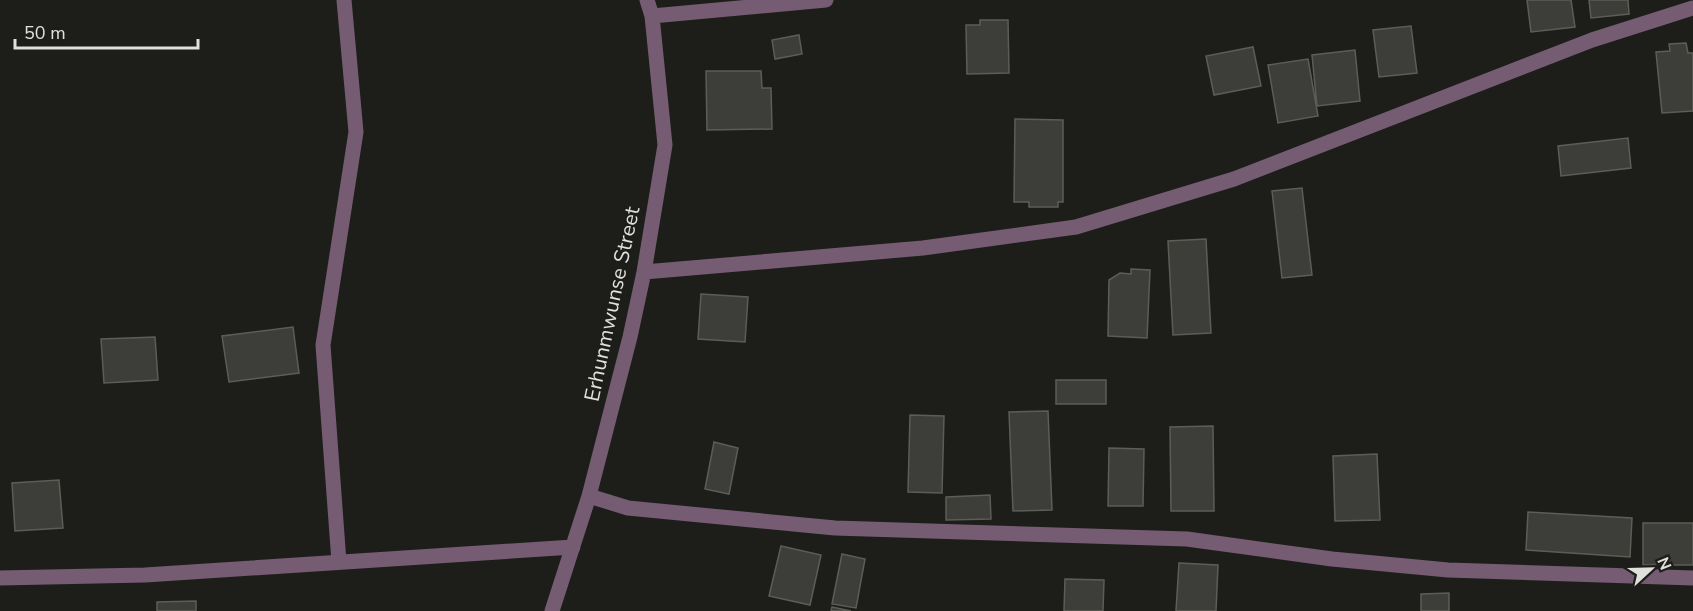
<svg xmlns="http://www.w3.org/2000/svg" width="1693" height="611" font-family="'Nunito Sans',sans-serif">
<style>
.building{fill:#3d3d39;stroke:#5d5d58;stroke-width:1.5}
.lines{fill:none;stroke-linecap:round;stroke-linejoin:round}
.minor{stroke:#755c73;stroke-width:15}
.labels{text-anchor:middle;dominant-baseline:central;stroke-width:4.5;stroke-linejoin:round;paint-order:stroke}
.street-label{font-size:21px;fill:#e0e0dd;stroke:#1d1e1a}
</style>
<rect width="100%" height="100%" fill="#1d1e1a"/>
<path class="building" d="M1527 0H1571L1575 27 1531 32Z
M1589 0H1628L1629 14 1591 18Z
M980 20H1008L1009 73 967 74 966 25H980Z
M1411 26 1417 73 1379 77 1373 30Z
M799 35 802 54 775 59 772 40Z
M1686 43 1688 53H1693V111L1662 113 1656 52 1670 51 1669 44Z
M1253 47 1261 86 1214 95 1206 56Z
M1355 50 1360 101 1317 106 1312 55Z
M1308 59 1318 116 1278 123 1268 65Z
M706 71H761L762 88H771L772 129 707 130Z
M1015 119 1063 120V202H1058V207H1029V202H1014Z
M1628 138 1631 168 1561 176 1558 146Z
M1302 188 1312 275 1282 278 1272 191Z
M1206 239 1211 333 1173 335 1168 241Z
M1131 269 1150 270 1147 338 1108 336 1109 280 1120 273 1131 274Z
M701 294 748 297 745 342 698 339Z
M293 327 299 373 229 382 222 336Z
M155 337 158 380 104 383 101 339Z
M1056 380H1106V404H1056Z
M1048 411 1052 510 1013 511 1009 412Z
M910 415 944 416 942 493 908 492Z
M1213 426 1214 511H1171L1170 427Z
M714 442 738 448 729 494 705 489Z
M1109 448 1144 449 1143 506H1108Z
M1377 454 1380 520 1335 521 1333 456Z
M59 480 63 528 15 531 12 483Z
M990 495 991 519 946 520V497Z
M1528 512 1632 518 1630 557 1526 550Z
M1643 523H1693V565H1643Z
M781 546 821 555 810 605 769 596Z
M842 554 865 559 856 608 832 604Z
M1179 563 1218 565 1216 611H1176Z
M1065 579 1104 580 1103 611H1064Z
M1449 593V611H1421V594Z
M196 601V611H157V602Z
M832 607 851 611H831Z"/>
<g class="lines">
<path class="minor" d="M652 16 826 0
M644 272 923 248 1076 227 1234 179 1592 40 1693 8
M589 496 628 508 835 528 1187 539 1332 559 1448 570 1693 578
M339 562 323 345 356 132 344 0
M0 578 145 575 573 547
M552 611 589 496 630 337 644 272 665 145 652 16 647 0"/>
</g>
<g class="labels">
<g class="street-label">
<text transform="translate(612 304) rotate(-78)">Erhunmwunse Street</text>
</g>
</g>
<g transform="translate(1651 569) rotate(68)" stroke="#1d1e1a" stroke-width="4.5" paint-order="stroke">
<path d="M0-4.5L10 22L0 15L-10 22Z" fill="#e0e0dd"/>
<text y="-9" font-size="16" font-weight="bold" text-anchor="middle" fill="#e0e0dd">N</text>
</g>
<path d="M15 39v9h183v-9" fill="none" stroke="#e0e0dd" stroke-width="3"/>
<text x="24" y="39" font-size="18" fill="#e0e0dd" stroke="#1d1e1a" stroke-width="4.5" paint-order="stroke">50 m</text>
</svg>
